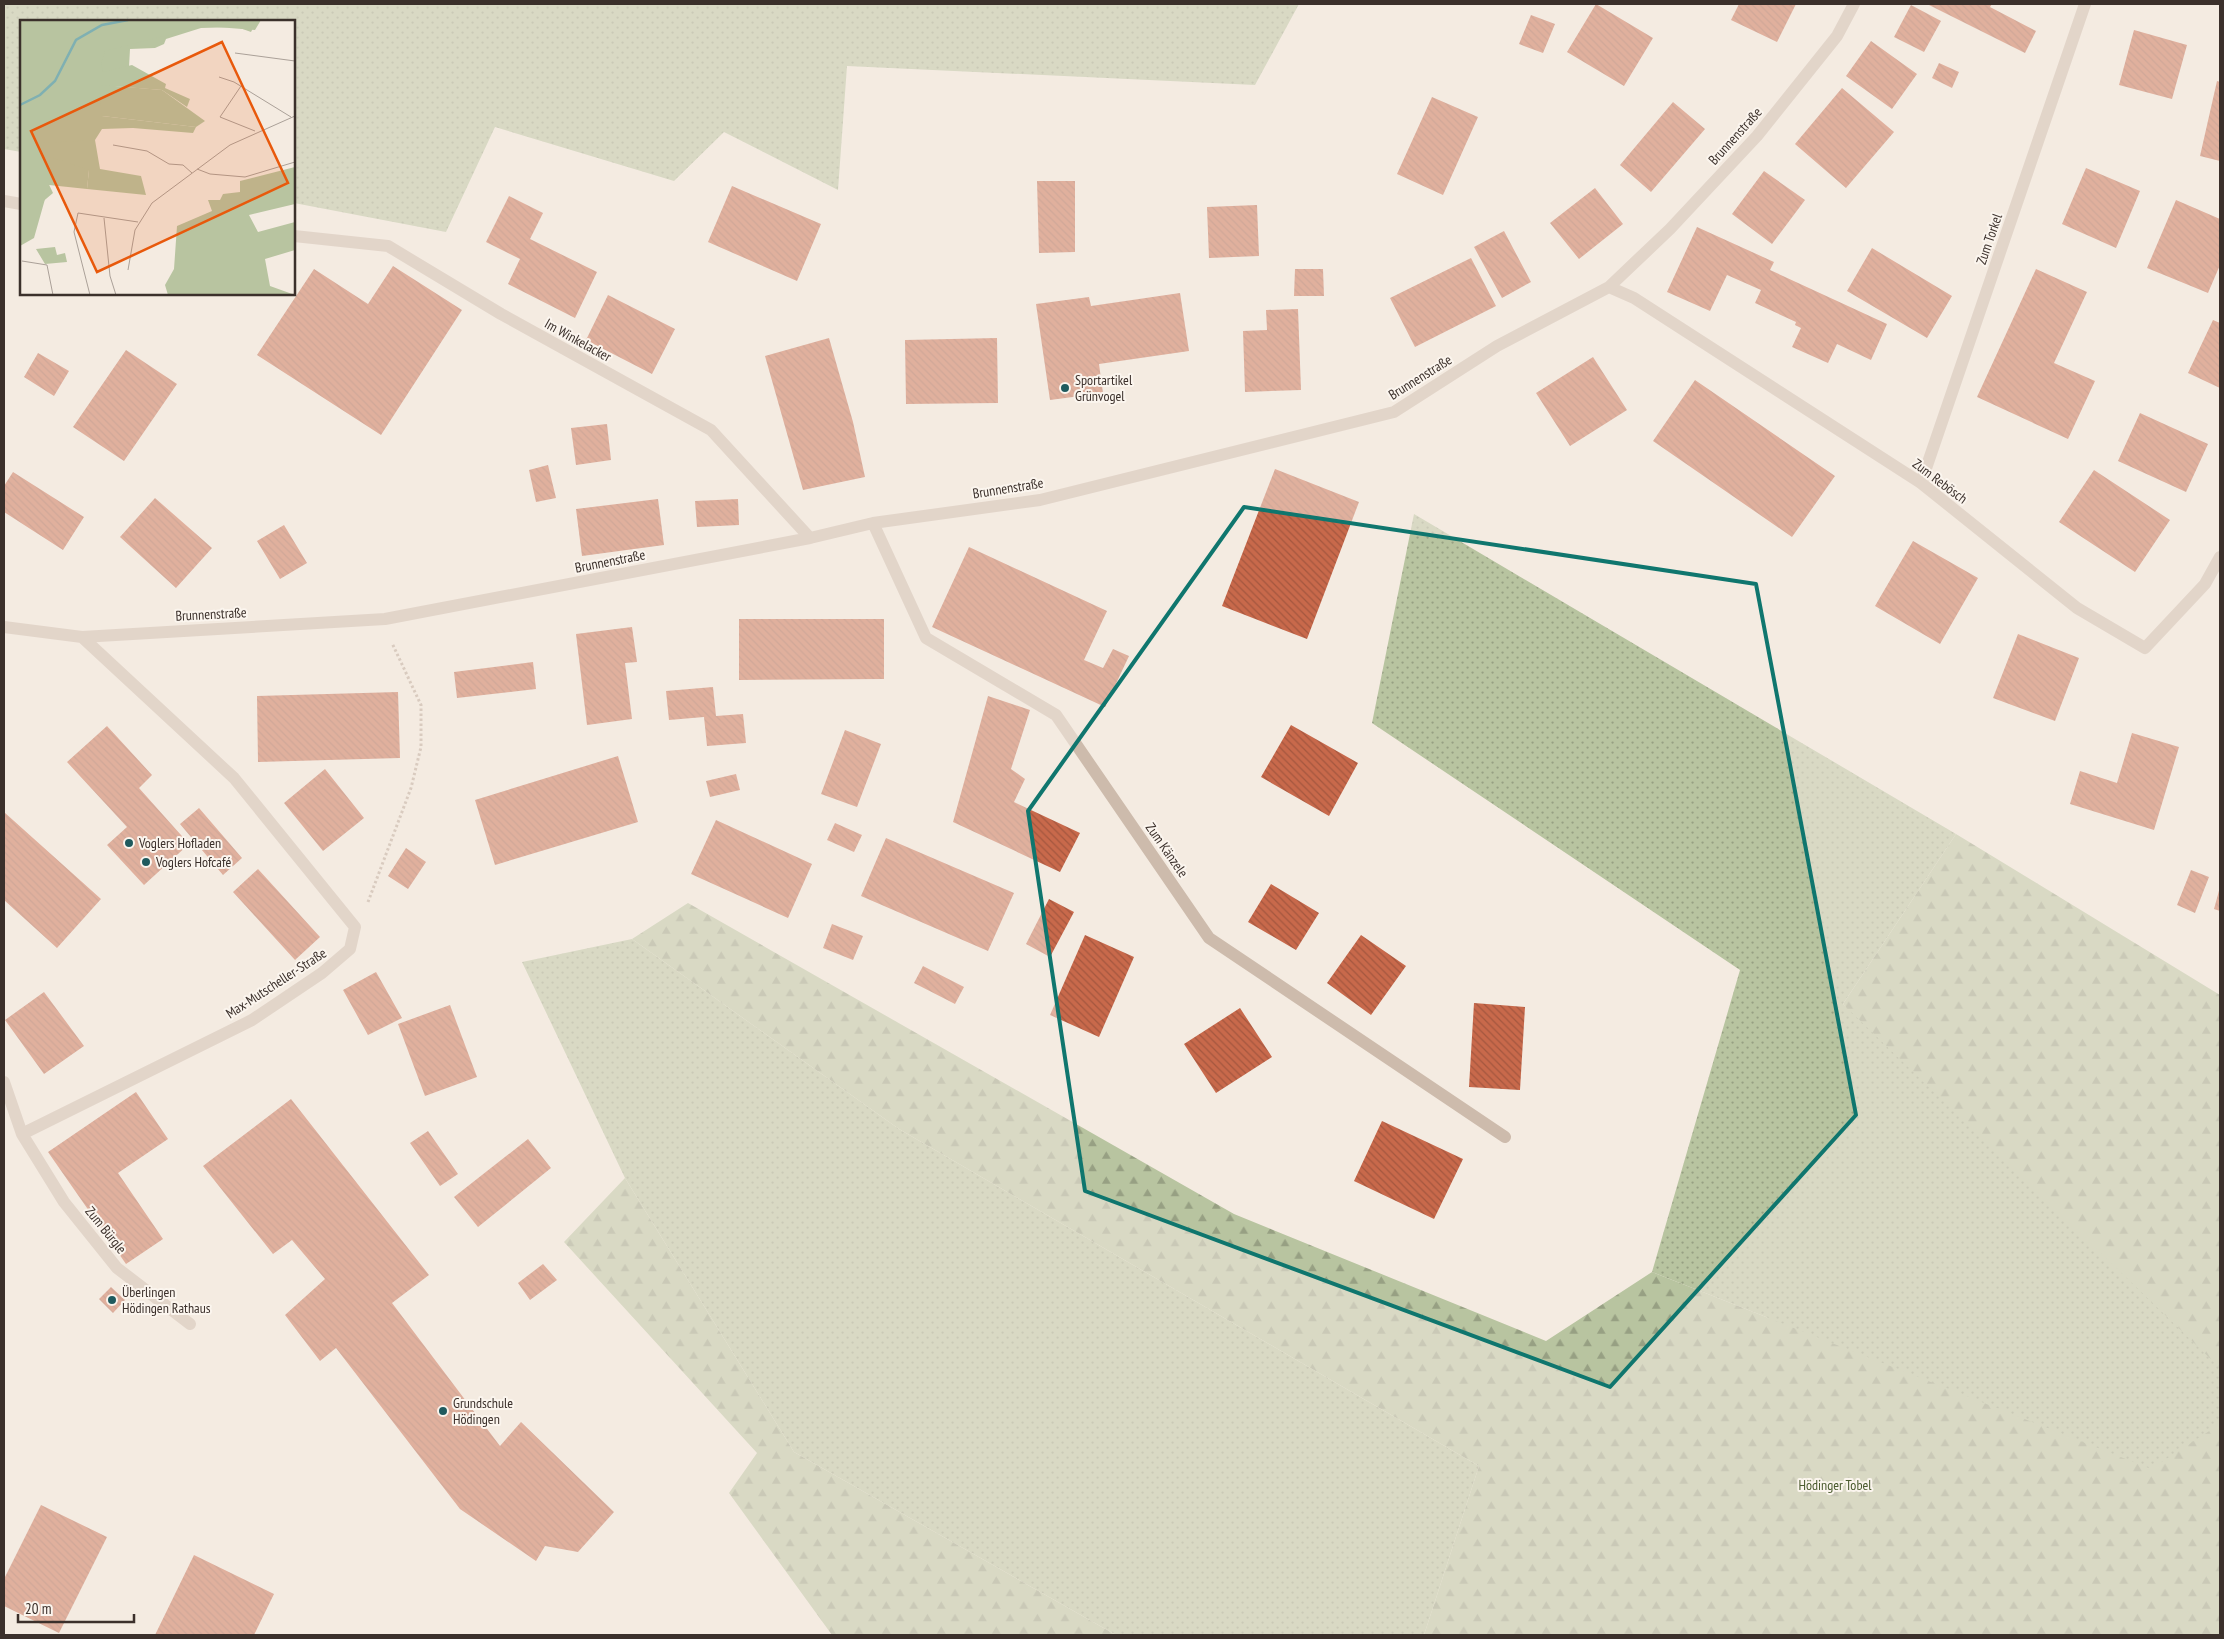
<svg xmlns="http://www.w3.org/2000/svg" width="2224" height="1639" font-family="'PT Sans Narrow',sans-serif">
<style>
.grass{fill:url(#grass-dots)}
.forest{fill:url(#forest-firs)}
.building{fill:url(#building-back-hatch)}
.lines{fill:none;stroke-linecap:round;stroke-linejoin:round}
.path{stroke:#b9a596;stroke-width:3;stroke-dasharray:2.5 2.5;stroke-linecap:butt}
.minor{stroke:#cdbbac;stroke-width:12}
.marked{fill:none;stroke:#0f766e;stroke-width:4;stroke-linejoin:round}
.poi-dot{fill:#1f5a5e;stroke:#fbf5ee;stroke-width:2}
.labels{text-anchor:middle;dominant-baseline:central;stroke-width:4;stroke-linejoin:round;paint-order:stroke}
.street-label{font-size:14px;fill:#3b302b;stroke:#fbf5ee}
.poi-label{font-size:14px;fill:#3b302b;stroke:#fbf5ee;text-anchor:start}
.park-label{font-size:14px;fill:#4a5a2e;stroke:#fbf5ee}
.inset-river{fill:none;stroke:#7fb0b2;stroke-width:2.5}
.inset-road{fill:none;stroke:#aaa098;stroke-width:1}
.view{fill:#e8590c;fill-opacity:0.15;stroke:#e8590c;stroke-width:2.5}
.inset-edge{fill:none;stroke:#3b302b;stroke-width:2.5}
</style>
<defs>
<pattern id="grass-dots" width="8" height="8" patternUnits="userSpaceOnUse" patternTransform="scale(1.25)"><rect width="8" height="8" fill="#b8c4a0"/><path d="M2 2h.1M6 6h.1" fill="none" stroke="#97a083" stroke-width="1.8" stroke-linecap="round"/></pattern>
<pattern id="forest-firs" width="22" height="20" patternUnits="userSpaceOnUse" patternTransform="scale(1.25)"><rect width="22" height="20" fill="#b8c4a0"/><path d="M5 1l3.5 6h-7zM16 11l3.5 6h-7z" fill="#97a083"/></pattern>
<pattern id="building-back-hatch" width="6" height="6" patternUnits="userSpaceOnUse" patternTransform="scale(1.25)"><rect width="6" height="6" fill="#c8694b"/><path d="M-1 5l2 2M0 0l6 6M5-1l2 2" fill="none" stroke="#a4573f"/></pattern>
</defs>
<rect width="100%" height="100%" fill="#f4ebe1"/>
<path class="grass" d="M4 4H1299L1255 85 847 66 838 190 724 132 674 181 495 127 446 232 294 203V21H21V152L4 149Z
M1414 514 1956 834 1843 1004 2220 1320V1635L1766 1317 1652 1272 1740 970 1372 723Z
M632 939 899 1129 1479 1466 1424 1635H1116L794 1452 625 1178 522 962Z"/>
<path class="forest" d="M1956 834 2220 995V1368L1843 1004Z
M688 903 1234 1214 1546 1341 1652 1272 2151 1469 2220 1424V1635H1424L1479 1466 899 1129 632 939Z
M625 1178 794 1452 1116 1635H832L729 1493 757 1453 564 1242Z"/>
<path class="building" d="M1596 4 1653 38 1624 86 1567 52Z
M1739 4H1796L1777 42 1731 20Z
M1927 4H1992L1990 7 2036 31 2025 53Z
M1911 5 1941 21 1924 52 1894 37Z
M1531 15 1555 24 1543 53 1519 44Z
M2134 30 2187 45 2172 99 2119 85Z
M1871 41 1917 74 1892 109 1846 76Z
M1939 63 1959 72 1952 88 1932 78Z
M2217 81 2220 82V161L2200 156Z
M1842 88 1894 132 1846 188 1795 144Z
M1432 97 1478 117 1443 195 1397 174Z
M1673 102 1705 129 1651 192 1620 165Z
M2086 168 2140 191 2116 248 2062 224Z
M1764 171 1805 200 1772 244 1732 214Z
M1037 181H1075V252L1039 253Z
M732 186 821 224 797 281 708 242Z
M1595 188 1623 224 1579 259 1550 223Z
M509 196 543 213 530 239 597 272 575 318 508 284 520 259 486 242Z
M2176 200 2220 219V265L2208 293 2147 268Z
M1257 205 1259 256 1209 258 1207 207Z
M1697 227 1774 262 1770 270 1887 324 1871 360 1837 344 1828 363 1792 347 1801 328 1795 325 1796 322 1755 303 1761 290 1727 275 1710 311 1667 292Z
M1504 231 1531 282 1502 298 1474 247Z
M1872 248 1952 296 1927 338 1847 291Z
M1471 258 1496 306 1415 347 1390 298Z
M393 266 462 310 381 435 257 355 314 269 368 304Z
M1295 269H1323L1324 296H1294Z
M2036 269 2087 292 2054 363 2095 381 2068 439 1977 397Z
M1180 293 1189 351 1099 364 1103 393 1050 400 1036 304 1089 297 1091 306Z
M608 295 675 329 652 374 586 340Z
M1298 309 1301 390 1245 392 1243 331 1267 330 1266 310Z
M2213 320 2220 323V388L2188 373Z
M829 338 853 422 865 477 803 490 765 356Z
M997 338 998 403 906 404 905 340Z
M126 350 177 384 124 461 73 427Z
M38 353 69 371 54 396 24 377Z
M1593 357 1627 410 1570 446 1536 393Z
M1695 380 1835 476 1792 537 1653 441Z
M2140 413 2208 444 2186 492 2118 461Z
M607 424 611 460 576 465 571 428Z
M548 465 556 498 536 502 529 470Z
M1275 469 1359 502 1307 639 1222 606Z
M2094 470 2170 520 2135 572 2059 522Z
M13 472 84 517 63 550 4 512V486Z
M155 498 212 548 176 588 120 537Z
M658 499 664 545 582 556 576 509Z
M738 499 739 525 697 527 695 501Z
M284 525 307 563 280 579 257 541Z
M1913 541 1978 578 1940 644 1875 606Z
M969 547 1107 611 1084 660 1103 668 1113 649 1129 656 1105 707 932 627Z
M739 619H884V679L739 680Z
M632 627 637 662 625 663 632 719 587 725 576 634Z
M2018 634 2079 658 2055 721 1993 698Z
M533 662 536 689 457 698 454 672Z
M713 687 716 716 743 714 746 743 707 746 704 717 669 720 666 691Z
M398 692 400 758 258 762 257 696Z
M988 696 1030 710 1011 769 1025 779 1014 802 1080 833 1060 872 953 822Z
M1291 725 1358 763 1329 816 1261 777Z
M107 726 152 775 139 788 189 844 144 885 107 845 127 827 67 762Z
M845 730 881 744 857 807 821 794Z
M2132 733 2179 747 2154 830 2070 804 2080 771 2117 783Z
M618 756 638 822 495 865 475 800Z
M325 769 364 818 323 851 284 803Z
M736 774 740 790 710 797 706 781Z
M199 808 242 858 223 875 180 824Z
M4 812 101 899 57 948 4 900Z
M716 820 812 864 788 918 691 874Z
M835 823 862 835 854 852 827 840Z
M886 838 1014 893 988 951 861 896Z
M406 848 426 862 408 889 388 876Z
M258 869 320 937 295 960 233 892Z
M2191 870 2209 877 2195 913 2177 905Z
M1271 884 1319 913 1296 950 1248 922Z
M2220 887V911L2214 909Z
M1049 899 1074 912 1050 957 1026 944Z
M832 924 863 936 853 960 823 948Z
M1085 935 1134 957 1099 1037 1050 1015Z
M1361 935 1406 966 1371 1015 1327 983Z
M923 966 964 987 955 1004 914 983Z
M376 972 402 1018 368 1035 343 990Z
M44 992 84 1046 44 1074 5 1020Z
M1474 1003 1525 1007 1520 1090 1469 1087Z
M450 1005 477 1077 425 1096 398 1024Z
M1240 1008 1272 1057 1216 1093 1184 1044Z
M136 1092 168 1139 118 1173 163 1239 126 1264 48 1152Z
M291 1099 429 1275 392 1303 500 1446 521 1422 614 1512 578 1552 545 1546 536 1561 460 1509 336 1348 320 1361 285 1315 325 1279 292 1240 273 1254 203 1166Z
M1382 1121 1463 1159 1434 1219 1354 1181Z
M428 1131 458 1174 440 1186 410 1143Z
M528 1139 551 1168 478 1227 454 1197Z
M543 1264 557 1280 530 1300 518 1283Z
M111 1287 125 1300 113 1313 99 1299Z
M41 1505 107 1537 59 1633 4 1606V1579Z
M194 1555 274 1594 254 1635H155Z"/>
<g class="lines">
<path class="path" d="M368 902 411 788 421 747V705L392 643"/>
<path class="minor" d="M4 201 21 204
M294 236 388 246 501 314 711 430 810 538
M1609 287 1634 298 1921 483 2077 608 2145 648 2205 584 2220 557
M1921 483 2085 4
M873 523 926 638 1056 715 1209 938 1505 1137
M4 627 82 637 385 619 810 538 873 523 1040 500 1394 412 1497 346 1609 287 1670 229 1757 136 1837 36 1854 4
M4 1082 22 1134 64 1202 117 1268 190 1324
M22 1134 252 1020 322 973 350 949 355 927 234 778 82 637"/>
</g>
<path d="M0 0H2224V1639H0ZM1244 507 1756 584 1856 1115 1610 1387 1085 1191 1028 811Z" fill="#f4ebe1" fill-opacity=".55" fill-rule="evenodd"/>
<path class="marked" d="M1244 507 1756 584 1856 1115 1610 1387 1085 1191 1028 811Z"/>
<g class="poi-dot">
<circle cx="1065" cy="388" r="5"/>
<circle cx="129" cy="843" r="5"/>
<circle cx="146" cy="862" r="5"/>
<circle cx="112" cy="1300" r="5"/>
<circle cx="443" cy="1411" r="5"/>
</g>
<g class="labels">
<g class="street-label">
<text transform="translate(1735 136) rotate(-48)">Brunnenstraße</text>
<text transform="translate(1989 239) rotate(-71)">Zum Torkel</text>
<text transform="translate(578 340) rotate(29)">Im Winkelacker</text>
<text transform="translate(1420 377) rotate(-32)">Brunnenstraße</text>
<text transform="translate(1940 481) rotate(37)">Zum Rebösch</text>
<text transform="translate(1008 488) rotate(-9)">Brunnenstraße</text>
<text transform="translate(610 561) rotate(-11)">Brunnenstraße</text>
<text transform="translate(211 614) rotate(-3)">Brunnenstraße</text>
<text transform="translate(1167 850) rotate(55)">Zum Känzele</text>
<text transform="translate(276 983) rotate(-33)">Max-Mutscheller-Straße</text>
<text transform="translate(106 1230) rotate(51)">Zum Bürgle</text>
</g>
<g class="poi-label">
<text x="1075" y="380">Sportartikel<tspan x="1075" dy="16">Grünvogel</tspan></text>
<text x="139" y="843">Voglers Hofladen</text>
<text x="156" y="862">Voglers Hofcafé</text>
<text x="122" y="1292">Überlingen<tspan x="122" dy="16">Hödingen Rathaus</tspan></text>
<text x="453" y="1403">Grundschule<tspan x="453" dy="16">Hödingen</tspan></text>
</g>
<g class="park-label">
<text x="1835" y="1485">Hödinger Tobel</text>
</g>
</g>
<g transform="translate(20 20)">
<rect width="275" height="275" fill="#f4ebe1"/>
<path d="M0 0H237L231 12 217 7 181 8 146 19 144 24 135 28 110 29 109 47 95 66 142 70 185 101 176 107 82 96 64 120H75L80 149 121 156 126 175 67 169 69 150 23 152 33 173 20 184ZM275 147V184L229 195 238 212 275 202V230L245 239 250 266 275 275H148L145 265 154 249 157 206 192 191 188 180H200L203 174 220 172V161ZM35 227 37 235 45 233 47 242 25 244 16 229Z" fill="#b8c4a0"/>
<path d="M0 0H241L235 10 184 6 85 31 81 43 83 52 112 45 146 64 145 68 170 79 167 87 142 70 79 65 82 96 176 107 173 113 113 108 82 109 75 120 24 123 19 133 69 150 67 169 29 165 14 218 0 226Z" fill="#b8c4a0"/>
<path class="inset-river" d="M0 85 20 75 35 61 56 20 82 5 108 0"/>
<path class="inset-road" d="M215 33 275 41M199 57 214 62 271 97M221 66 200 97 235 111M93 125 127 131 149 144 163 145 172 153M177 149 190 154 225 157 275 142M84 198 90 256 96 275M2 241 27 245 33 275M108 250 115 210 132 183 210 125 275 96M70 275 54 212 58 193 118 202"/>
<path class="view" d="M202 22 268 163 77 252 11 111Z"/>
<rect width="275" height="275" class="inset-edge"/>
</g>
<rect width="2224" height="1639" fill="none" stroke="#3b302b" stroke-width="10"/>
<path d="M18 1614v8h116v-8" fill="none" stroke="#3b302b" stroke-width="2.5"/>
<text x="25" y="1614" font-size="15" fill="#3b302b" stroke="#fbf5ee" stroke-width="4" paint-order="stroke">20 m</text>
</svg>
